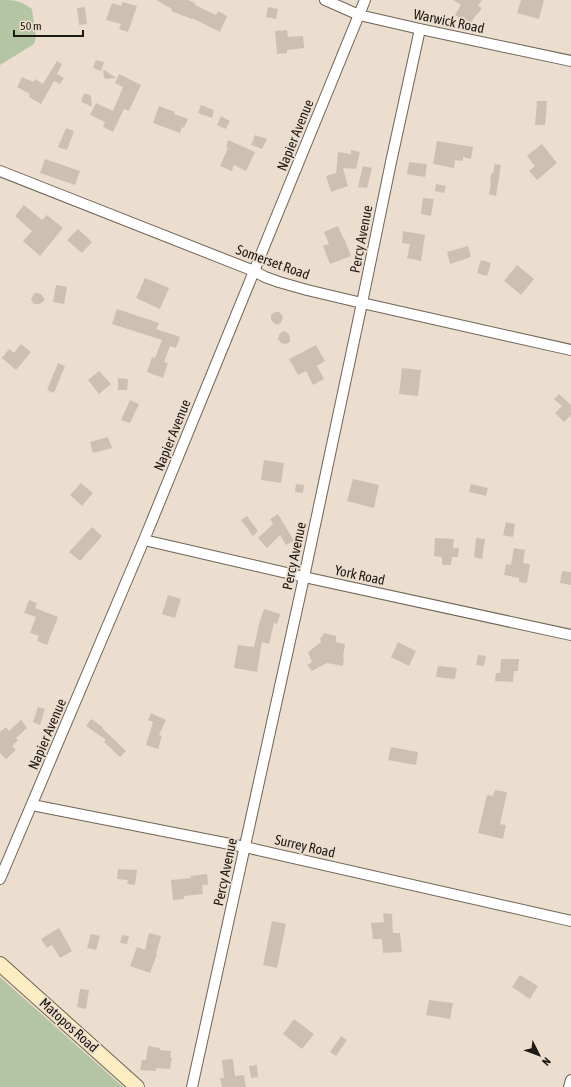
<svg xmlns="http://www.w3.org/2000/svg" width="571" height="1087" font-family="'Asap Condensed',sans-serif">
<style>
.green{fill:#b3c5a2}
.building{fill:#cec0b1}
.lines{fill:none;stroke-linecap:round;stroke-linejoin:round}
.minor-casing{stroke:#6f6355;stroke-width:12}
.secondary-casing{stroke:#6f6355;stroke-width:16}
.minor{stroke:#fff;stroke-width:10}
.secondary{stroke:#fcedc2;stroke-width:14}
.labels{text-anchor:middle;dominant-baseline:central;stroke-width:3.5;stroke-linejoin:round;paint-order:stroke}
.street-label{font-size:14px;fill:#1d1913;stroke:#ecdece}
</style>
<rect width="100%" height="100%" fill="#ecdece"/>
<path class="green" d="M0 0C15 0 19 0 32 9L36 37 34 44 0 65Z
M0 977 123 1087H0Z"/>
<path class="building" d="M156 0H188L195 3V5L216 15 218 11 227 16 220 32 192 18V19L171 11 172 9Z
M453 0H482L478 6 482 8 477 15H476L470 24 455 15 461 5Z
M521 0H544L539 19 517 13Z
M123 2 137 6 128 32 119 29 121 24 106 20 112 3 121 6Z
M85 7 87 24 79 25 77 8Z
M268 7 278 9 276 19 266 17Z
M287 30 288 37 303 36 304 48 287 50V53L277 54 275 31Z
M96 60 104 62 101 71 93 68Z
M57 61 62 64 57 74 64 78 60 84 54 81 41 104 29 97 30 94 17 87 22 77 33 82 35 79 43 84Z
M103 69 116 78 106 79 104 78Z
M119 74 141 85 129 111 124 109 113 132 103 127 105 122 90 115 96 103 113 111 123 87 115 83Z
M84 94H88L91 96 92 107 82 102V98Z
M537 101H547L545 125H535Z
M201 105 214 110 212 118 198 113Z
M159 106 175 112 174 114 188 119 184 128 182 127 180 133 153 123Z
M221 116 230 121 226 129 217 125Z
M66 128 74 131 67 150 58 147Z
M255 135 267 139 262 149 251 145Z
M228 140 255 152 246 171 234 165 232 171 220 166 228 148 226 147Z
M437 141 473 147 471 159 463 157V161L455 160 454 168 433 164Z
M542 144 557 163 537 180 529 171 535 166 527 156Z
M351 150 360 152 356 169 343 168 348 186 331 192 326 176 336 173 338 152 351 154Z
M45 159 80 171 75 185 40 173Z
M409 162 427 164 425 177 407 174Z
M495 164 501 165 496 196 489 194 491 183H490L491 173H493Z
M363 166 372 168 367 188 358 187Z
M436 184 446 186 444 193 435 191Z
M423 198 434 199 431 216 421 214Z
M24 205 42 220 47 215 63 228 40 256 23 241 32 231 15 216Z
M338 226 343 238H344L351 256 330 264 323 246 329 244 324 232Z
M78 229 92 242 82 253 67 240Z
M403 231 425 235 421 261 407 258 410 244 402 243Z
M468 246 471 257 450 264 447 252Z
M481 260 491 263 487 276 477 273Z
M517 265 534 279 521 295 504 281Z
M145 278 169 288 160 309 136 298Z
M56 285 67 287 64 304 53 302Z
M35 293H37L41 294 45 300 40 304H35L33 303 31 299 32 297Z
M117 309 159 323 156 329 180 337 176 348 170 346 164 362 168 363 163 378 147 372 152 357 155 358 162 340 112 324Z
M275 312H279L283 316 282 321 278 325 274 323 271 320V315Z
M283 331 288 333 290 337V342L286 344 281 343 278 339 279 335Z
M21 344 31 352 16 370 2 358 9 349 14 353Z
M316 345 325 361 317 366 324 379 313 385 306 371 298 375 289 359Z
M58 363 65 366 54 393 47 390Z
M402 368 421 370 418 396 399 394Z
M99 371 111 384 99 394 88 380Z
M118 378 128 379 127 390H118Z
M559 394 571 405V415L564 422 555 413 562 406 554 399Z
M130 400 139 404 130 423 121 420Z
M108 437 112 448 93 453 90 442Z
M264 460 284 463 281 483 261 480Z
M353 479 379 485 374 508 347 501Z
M81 483 93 493 82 506 70 495Z
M296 484 304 485 303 493 295 492Z
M471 484 488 488 486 496 469 492Z
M278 514 294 541 286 545 280 535 267 548 258 538 273 524 270 519Z
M247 516 258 531 253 536 241 520Z
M506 522 515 524 513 537 503 535Z
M92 527 102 536 80 561 69 552Z
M435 538 454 539 453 548H459L458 557H452L451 565H442V557L434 556Z
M476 538 485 539 482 559 474 557Z
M514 548 525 550 523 563 530 564 527 583 519 582V578L504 575 506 564 511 565Z
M562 571 571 572V585L560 583Z
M168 595 181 599 175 618 162 614Z
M29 600 37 603 35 608 58 617 47 645 37 641 39 636 30 633 36 617 24 613Z
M264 609 280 614 277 624 274 623 269 644 262 642 257 672 234 668 238 645 254 647 259 624Z
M324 633 336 636V642L345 644 343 657H344L343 666 327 663 312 671 307 665 312 662 308 652 321 642 320 639Z
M398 642 416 651 409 666 391 657Z
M478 655 486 656 484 666 476 665Z
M501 659H519L518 671H514L513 682 495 681 496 673H500Z
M438 666 457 668 455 679 436 677Z
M38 707 45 709 40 725 33 722Z
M151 713 166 720 159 735 162 736 158 749 146 745 153 722 148 720Z
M91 719 103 727 102 728 126 751 120 757 104 742 106 740 86 726Z
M21 720 27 728 16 738 18 740 12 746 16 750 6 759 0 753V732L6 727 9 731Z
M391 747 418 752 416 765 388 760Z
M495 790 507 792 500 824 506 825 503 839 478 833 487 795 493 796Z
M118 869 137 870 135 885 127 884 128 880 117 879Z
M207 874 208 885H202L203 894 184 896V899L173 900 171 880 191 878 190 876Z
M383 913 392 914 393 933H400L402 952 383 953 382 939H373L371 923 384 922Z
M272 921 286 924 277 968 263 965Z
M59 928 72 951 60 958 52 945 47 948 41 939Z
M149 933 161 936 156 954H157L150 973 130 966 137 947 145 950Z
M91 934 100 936 96 950 87 948Z
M122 935 129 936 127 944 120 943Z
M520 975 538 986 530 999 512 987Z
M80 989 89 990 86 1009 77 1007Z
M429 1000 453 1003 450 1019 426 1015Z
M294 1019 314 1034 302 1049 283 1034Z
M341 1036 347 1040 336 1056 330 1052Z
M148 1046 160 1048V1050L171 1051 170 1057 172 1058 170 1069 156 1068V1071L140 1070 142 1060H146Z
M233 1059 235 1076 244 1075 246 1087H222L220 1078H224L222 1060Z
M257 1065 258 1077 251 1078 249 1066Z"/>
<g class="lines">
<defs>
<path id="minor" d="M325 0 359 15 420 29 571 61
M0 171 254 271 265 277 279 282 307 290 362 303 571 350
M144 540 304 577 571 635
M32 805 245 847 571 921
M0 879 144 540 365 0
M192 1087 304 577 362 303 391 162 420 29
M569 1087 571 1080"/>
<path id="secondary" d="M0 964 137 1087"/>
</defs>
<use href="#minor" class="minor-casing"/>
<use href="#secondary" class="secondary-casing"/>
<use href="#minor" class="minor"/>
<use href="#secondary" class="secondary"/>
</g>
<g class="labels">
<g class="street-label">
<text transform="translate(449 21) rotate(12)">Warwick Road</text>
<text transform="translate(295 135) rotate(-68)">Napier Avenue</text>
<text transform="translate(361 239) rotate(-79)">Percy Avenue</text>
<text transform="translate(273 262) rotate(20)">Somerset Road</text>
<text transform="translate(172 435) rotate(-68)">Napier Avenue</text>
<text transform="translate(294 556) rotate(-78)">Percy Avenue</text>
<text transform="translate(360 575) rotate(12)">York Road</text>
<text transform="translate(47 734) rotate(-67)">Napier Avenue</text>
<text transform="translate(305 846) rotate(13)">Surrey Road</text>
<text transform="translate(225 872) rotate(-78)">Percy Avenue</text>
<text transform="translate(69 1025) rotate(42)">Matopos Road</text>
</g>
</g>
<g transform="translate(539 1055) rotate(132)" stroke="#ecdece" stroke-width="3" paint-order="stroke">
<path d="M0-3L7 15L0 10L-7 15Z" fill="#1d1913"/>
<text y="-6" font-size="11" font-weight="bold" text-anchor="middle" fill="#1d1913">N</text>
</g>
<path d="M14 30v6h69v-6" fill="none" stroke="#1d1913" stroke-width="2"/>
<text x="20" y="30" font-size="12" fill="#1d1913" stroke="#ecdece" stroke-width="3" paint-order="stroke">50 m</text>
</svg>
